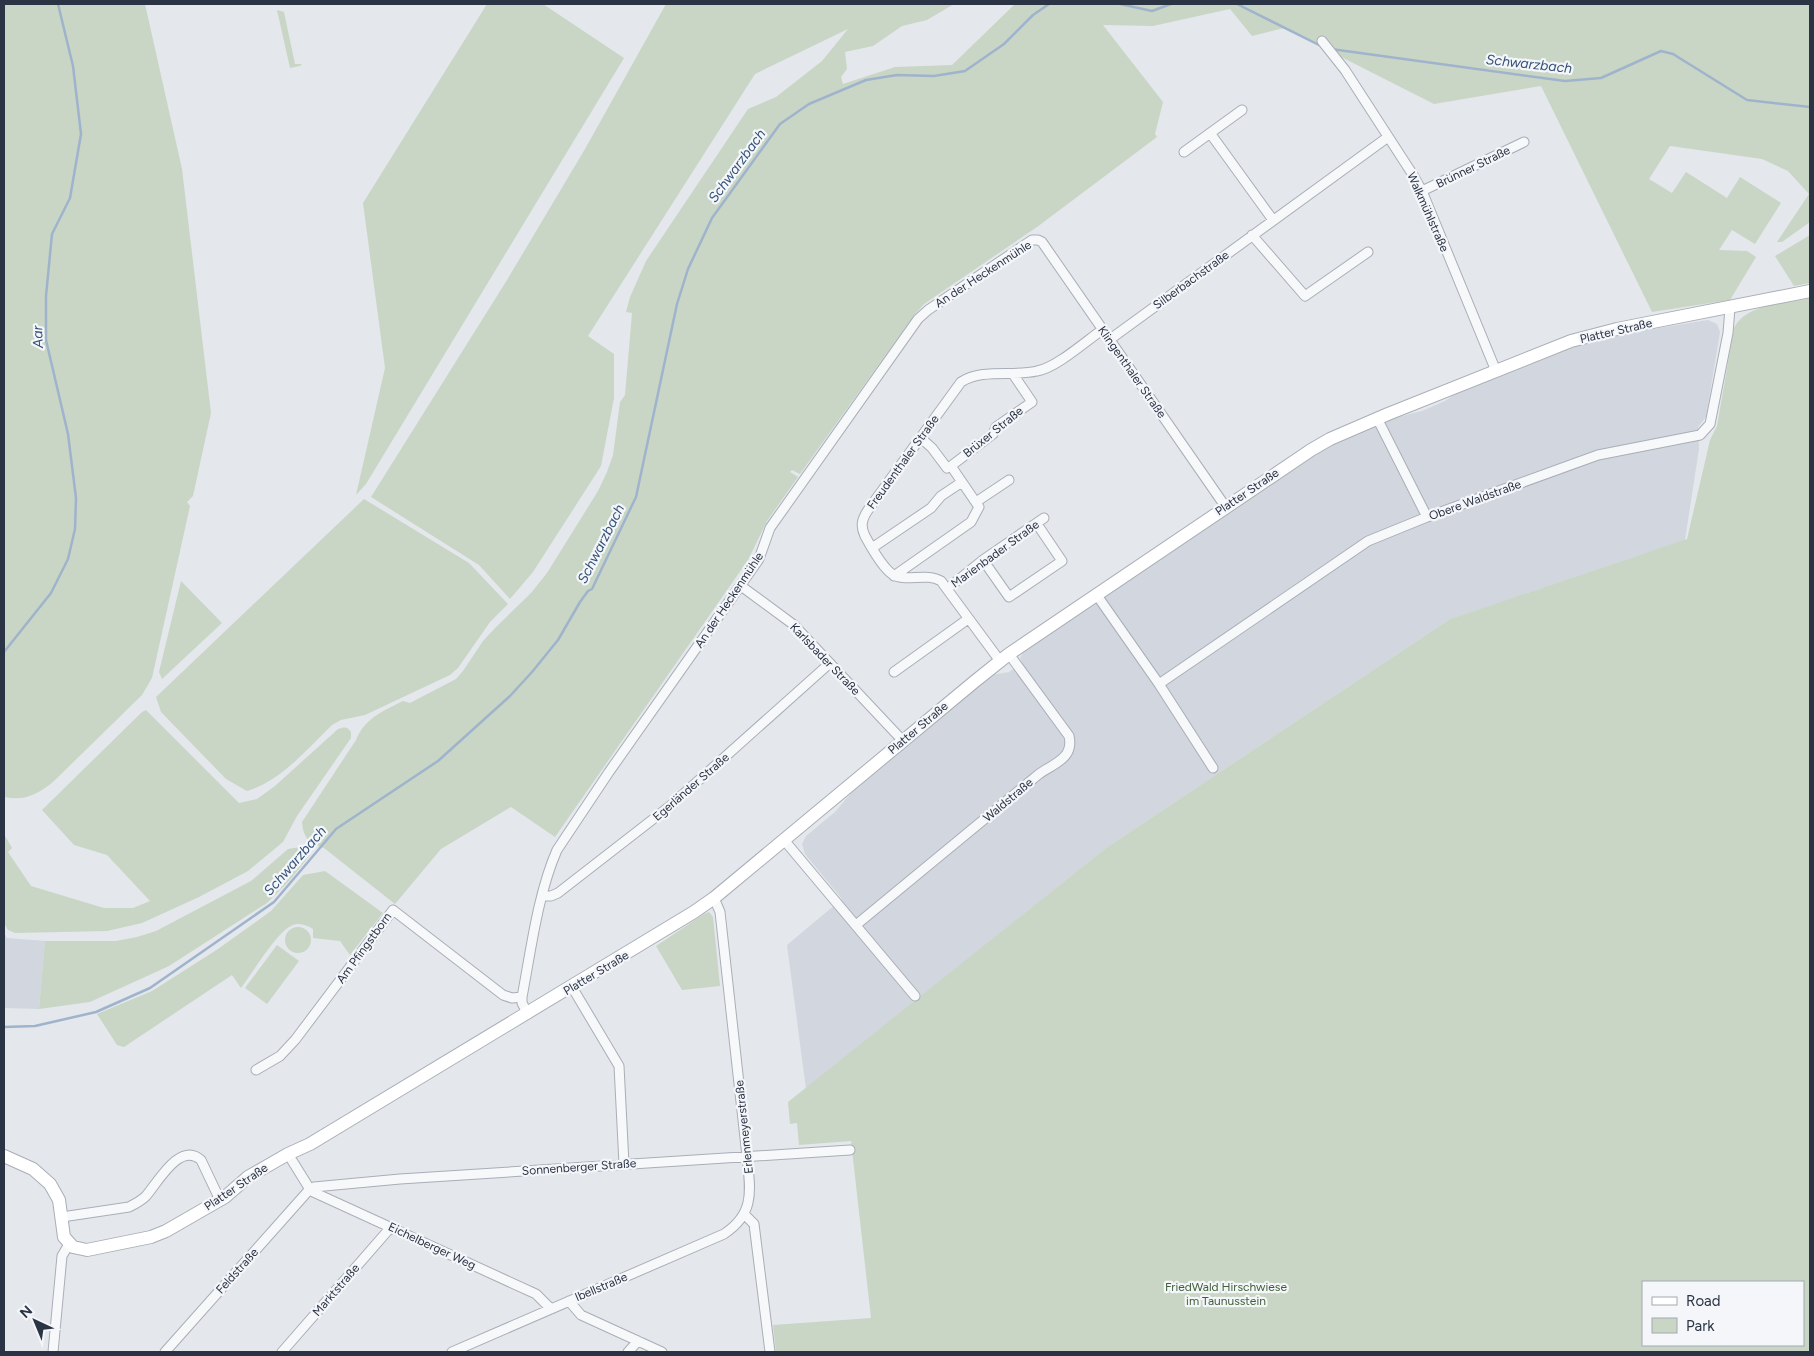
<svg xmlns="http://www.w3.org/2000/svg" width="1814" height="1356" font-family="Figtree,sans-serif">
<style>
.built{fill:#d2d6de}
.green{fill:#c9d6c5;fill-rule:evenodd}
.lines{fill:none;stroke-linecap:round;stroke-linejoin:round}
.stream{stroke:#9fb4cc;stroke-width:2.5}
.minor-casing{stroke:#a9aeb7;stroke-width:11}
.secondary-casing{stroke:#a9aeb7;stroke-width:14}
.minor{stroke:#f7f8fa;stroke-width:9}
.secondary{stroke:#fff;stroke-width:12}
.labels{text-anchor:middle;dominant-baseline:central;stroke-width:4.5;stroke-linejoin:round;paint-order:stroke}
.street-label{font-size:12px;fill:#2b3445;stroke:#f4f6f9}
.park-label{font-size:12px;fill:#3f6138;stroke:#f4f6f9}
.water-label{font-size:14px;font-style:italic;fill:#34527a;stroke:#f4f6f9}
</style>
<rect width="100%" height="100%" fill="#e4e7ec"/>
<path class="built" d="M1708 320 1717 324 1720 332 1706 417 1698 427 1699 449 1685 540 1450 619 1106 848 806 1089 787 945 842 899 805 854 802 844 806 836 835 812 852 792 870 776 992 675 1009 672 1022 662 1020 658 1023 652 1088 606 1291 469 1335 444 1394 418 1422 411 1445 401 1458 392 1577 346 1628 333Z
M4 933 7 938 45 941 39 1009 4 1008Z"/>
<path class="green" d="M4 4H145L182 169 211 413 193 496 187 502 190 506 152 678 142 695 53 782C36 795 25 801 4 797Z
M487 4H543L624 58 366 484 356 495 385 368 363 203Z
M666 4H954L927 20 902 26 873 46 845 52 847 69 841 77 843 84 895 67 952 65 1015 4H1810V222L1782 242H1777L1809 194 1788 171 1762 159 1670 146 1649 179 1672 193 1686 172 1727 198 1740 177 1781 203 1755 244 1732 230 1719 250 1747 251 1756 257 1730 300 1652 312 1541 86 1434 104 1284 28 1252 36 1230 9 1153 26 1103 25 1163 102 1155 134 1157 137 1037 227 924 304 915 314 800 474 792 470 790 472 798 477 767 521 748 560 555 837 511 807 441 849 395 904 324 848C309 844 303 837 302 822L356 740C365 718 383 711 403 701L410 703 456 679 463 671 483 641 496 627 531 593 547 573 598 491 607 472 613 455 620 402 625 395 632 313 626 312 630 297 646 261 748 109 776 97 822 61 848 29 755 74 588 336 614 354V398L601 466 533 572 510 599 479 565 371 497 507 280 585 149Z
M277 10 284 12 295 64H302L300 66 290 68Z
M1810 235V283L1794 286 1775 256Z
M1810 298V1352H776L773 1325 871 1318 851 1141 799 1145 797 1123 790 1124 788 1102 1106 848 1450 619 1687 539 1710 440 1717 426 1734 328C1746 304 1786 303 1810 298ZM1643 1282H1803V1345H1643Z
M364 499 469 563 508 604 490 622 458 668 450 675 365 715 341 720 332 725C306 750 281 781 247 791L226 779 161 712 156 697Z
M181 581 222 623 162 679 159 672Z
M146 710 239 803 257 799 275 786 338 729C344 727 347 726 351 732V738L297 816 283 842 248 871 199 897 142 923 107 931 15 933 8 930 4 923V834L12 848 8 852 31 886 104 908H133L150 901 107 855 74 845 42 810 142 712Z
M300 847 310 855 289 881 267 903 169 966 90 1002 39 1009 45 941H116L137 937 156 931 251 881 288 849Z
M325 871 383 913 350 955 340 941 313 938V929C307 925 298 922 291 926 276 933 252 974 241 988L232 975 124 1047 117 1045 97 1014 152 991 218 949 271 911 303 875Z
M709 912 713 917 720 986 682 990 656 946 704 914Z
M285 940a13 13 0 1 1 26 0a13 13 0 1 1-26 0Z
M277 945 299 961 267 1004 245 988Z"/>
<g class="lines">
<path class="stream" d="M1120 4 1152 11 1171 4
M1237 4 1321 46
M1331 49 1565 81 1601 78 1661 51 1673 54 1747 100 1810 107
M4 652 51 593 68 559 75 529 76 498 68 434 46 340V296L52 234 70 198 81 134 73 66 58 4
M4 1027 35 1026 96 1012 150 988 274 902 336 829 438 761 510 696 532 672 558 640 580 602 588 591 592 589 636 497 677 304 688 269 712 218 780 124 809 104 866 80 897 75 934 76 965 71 1004 44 1033 15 1049 4"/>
<defs>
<path id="minor" d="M1322 41 1345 70 1413 175 1422 191 1496 371
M1210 133 1273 220
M1184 152 1242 110
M1422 191 1524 142
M1252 235 1305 296 1368 252
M1109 340 1388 137
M1377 418 1427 517
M921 438 932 448 947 468 951 466
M951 466 993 434 996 427 1032 402 1013 374
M976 502 1009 480
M872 548 931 508 941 496 962 482
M983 560 1009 597 1062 561 1037 524
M894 576 971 522 979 507 951 466
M741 586 794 625 903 741
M947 589 983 560 1044 518
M1096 594 1159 684 1368 541 1427 517 1598 455 1700 435 1710 424 1728 333 1730 308
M1000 661 941 581C926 572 905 583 892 574 882 567 871 547 865 536 860 526 862 519 868 510L961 382C983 368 1013 377 1037 371 1056 368 1086 341 1102 330
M894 672 968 619
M1159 684 1213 768
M784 840 915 996
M543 896H551L558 893 670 806 830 663
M856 925 1039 774C1055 763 1074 758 1069 736L1009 654
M572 987 619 1066 624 1164
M522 997C531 950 538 893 557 850L609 772 759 559 770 528 918 319 928 310 1032 240H1038L1042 242 1225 506
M256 1070 280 1056 295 1040 393 910 503 995 512 998 522 997V1003L528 1014
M288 1154 311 1191 536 1294 551 1309
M744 1214 754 1224 770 1352
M62 1217 129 1207C135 1204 141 1201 146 1196 158 1182 180 1141 201 1160L220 1200
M569 1301 581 1315 662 1352
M53 1352 62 1256 69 1244
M165 1352 309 1190 314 1187 400 1179 850 1150
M282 1352 391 1227
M452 1352 724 1234C756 1213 750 1189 747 1156L720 912 714 898
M628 1352 638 1341"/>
<path id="secondary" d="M4 1156 33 1169 50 1184 59 1200 64 1237 73 1247 87 1250 151 1237 166 1231 225 1197 248 1177 288 1154 310 1144 694 912 714 898 974 682 1009 654 1311 450 1330 439 1388 414 1571 341 1617 329 1810 291"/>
</defs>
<use href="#minor" class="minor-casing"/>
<use href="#secondary" class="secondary-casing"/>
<use href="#minor" class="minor"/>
<use href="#secondary" class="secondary"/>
</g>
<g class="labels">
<g class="street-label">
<text transform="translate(1473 167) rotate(-26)">Brünner Straße</text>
<text transform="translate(1428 212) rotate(66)">Walkmühlstraße</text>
<text transform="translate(983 274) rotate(-33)">An der Heckenmühle</text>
<text transform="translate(1191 280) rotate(-36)">Silberbachstraße</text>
<text transform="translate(1616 331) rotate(-13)">Platter Straße</text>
<text transform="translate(1132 372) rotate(55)">Klingenthaler Straße</text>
<text transform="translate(993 432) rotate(-39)">Brüxer Straße</text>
<text transform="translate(903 462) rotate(-54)">Freudenthaler Straße</text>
<text transform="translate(1247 492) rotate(-34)">Platter Straße</text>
<text transform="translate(1475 500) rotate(-20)">Obere Waldstraße</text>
<text transform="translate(995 554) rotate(-36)">Marienbader Straße</text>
<text transform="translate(729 600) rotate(-56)">An der Heckenmühle</text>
<text transform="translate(825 659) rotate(46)">Karlsbader Straße</text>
<text transform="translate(918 728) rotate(-40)">Platter Straße</text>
<text transform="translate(691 787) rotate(-41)">Egerländer Straße</text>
<text transform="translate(1008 800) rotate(-40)">Waldstraße</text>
<text transform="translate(364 948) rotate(-54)">Am Pfingstborn</text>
<text transform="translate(596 973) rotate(-31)">Platter Straße</text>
<text transform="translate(744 1127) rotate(-96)">Erlenmeyerstraße</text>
<text transform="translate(579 1167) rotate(-4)">Sonnenberger Straße</text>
<text transform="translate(236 1187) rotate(-34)">Platter Straße</text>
<text transform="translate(432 1246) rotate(25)">Eichelberger Weg</text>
<text transform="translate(237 1271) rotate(-48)">Feldstraße</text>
<text transform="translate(601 1287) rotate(-23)">Ibellstraße</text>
<text transform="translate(336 1290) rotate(-49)">Marktstraße</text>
</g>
<g class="park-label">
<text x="1226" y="1287">FriedWald Hirschwiese<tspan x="1226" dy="14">im Taunusstein</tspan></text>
</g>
<g class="water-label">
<text transform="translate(1529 64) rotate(6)">Schwarzbach</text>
<text transform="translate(737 166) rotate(-54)">Schwarzbach</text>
<text transform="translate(38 337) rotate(-93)">Aar</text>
<text transform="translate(601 544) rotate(-63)">Schwarzbach</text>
<text transform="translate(295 861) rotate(-49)">Schwarzbach</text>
</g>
</g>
<rect width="1814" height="1356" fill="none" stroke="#2b3445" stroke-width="10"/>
<rect x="1642" y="1281" width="162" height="65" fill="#f4f6f9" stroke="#a4a8b1"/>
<rect x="1652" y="1297" width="25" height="8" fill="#ffffff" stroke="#a4a8b1"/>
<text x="1686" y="1306" font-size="15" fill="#2b3445">Road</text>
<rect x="1652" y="1318" width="25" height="15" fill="#c9d6c5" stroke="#a4a8b1"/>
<text x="1686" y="1331" font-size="15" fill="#2b3445">Park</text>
<g transform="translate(35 1321) rotate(316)" stroke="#f4f6f9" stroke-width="4" paint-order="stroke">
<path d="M0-4L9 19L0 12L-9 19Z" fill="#2b3445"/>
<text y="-8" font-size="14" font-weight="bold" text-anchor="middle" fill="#2b3445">N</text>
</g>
</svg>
